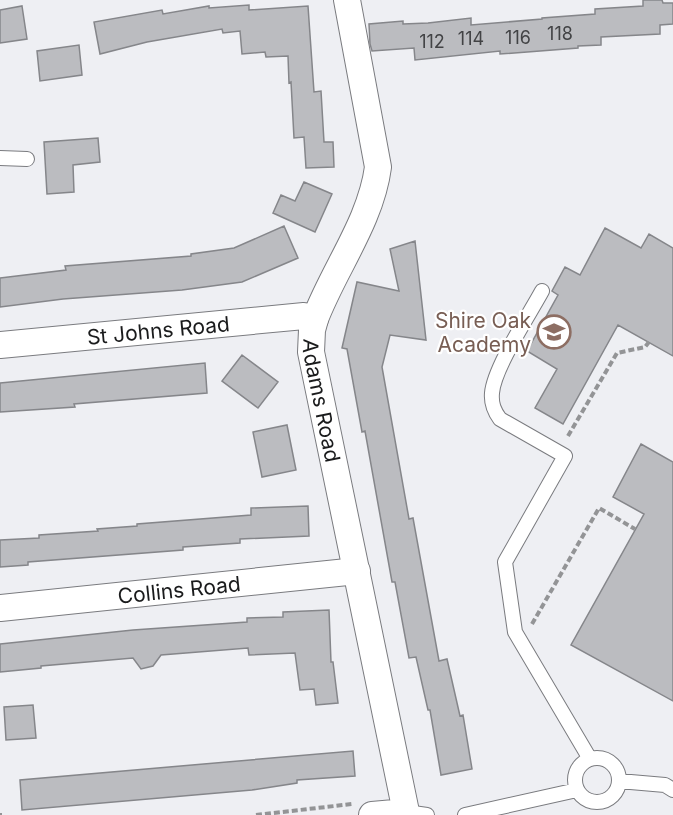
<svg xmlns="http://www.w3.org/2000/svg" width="673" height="815" font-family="Inter,sans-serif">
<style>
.building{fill:#bbbcc0;stroke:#85868a;stroke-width:1.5}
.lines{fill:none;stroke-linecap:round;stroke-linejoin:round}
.service-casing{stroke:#7a7b7f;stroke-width:16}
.minor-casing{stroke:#7a7b7f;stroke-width:28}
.path{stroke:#939496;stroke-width:4;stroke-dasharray:6 3;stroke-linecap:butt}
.service{stroke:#fff;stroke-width:14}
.minor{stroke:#fff;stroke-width:26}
.labels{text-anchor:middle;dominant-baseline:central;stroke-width:4.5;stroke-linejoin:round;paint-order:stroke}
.number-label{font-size:18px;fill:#424345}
.education-label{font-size:21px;fill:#785e54;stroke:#fff;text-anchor:end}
.street-label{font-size:21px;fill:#1a1b1c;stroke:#fff}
</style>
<rect width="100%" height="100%" fill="#eeeff3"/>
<path class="building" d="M643 0H662L663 3H673V24L660 25V34L601 37V45L578 46V48L500 54V51L415 60 414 48 372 51 370 44 369 24 403 21V24L428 23 471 18V25L542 19V18L595 14V9L643 6Z
M249 5V10L308 6 314 92 321 91 324 142H333L334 167 306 168 304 137 294 138 291 82 289 83 288 56 266 57 265 52 242 54 240 31 223 33 222 29 147 42 100 54 94 22 162 10 163 14 209 6V8Z
M22 6 27 39 0 43V10Z
M79 45 82 75 40 81 37 51Z
M98 138 100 162 73 165 74 192 47 194 44 142Z
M304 182 332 194 315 232 273 213 281 195 295 201Z
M284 226 298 258 242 282 182 290 63 299 0 307V278L66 270 65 266 191 256V254L234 248Z
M605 228 641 248 649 234 673 248V356L618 325 563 424 535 408 557 369 527 351 558 295 552 291 565 267 580 275Z
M415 241 426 340 390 335 382 367 409 519 413 518 439 661 447 659 460 716 463 715 472 769 441 775 430 710H428L416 657 409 658 395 582H392L365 431 362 432 347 349 342 348 357 282 399 291 390 249Z
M242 355 278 382 258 408 222 381Z
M205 363 207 393 74 404 75 407 0 412V383Z
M287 425 296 470 262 477 253 432Z
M641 444 673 462V701L571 645 644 514 613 497Z
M308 506 309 536 240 539V543L183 547V550L28 562V565L0 567V540L39 538V535L98 531 97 529 137 526V524L251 515V508Z
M329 610 331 662H333L338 703 316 705 314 689 300 690 295 653 249 655 248 648 161 655 153 666 141 669 133 658 41 666V668L0 672V644L133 630 247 622V618L283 617V612Z
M33 705 36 738 6 740 4 707Z
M353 751 355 776 297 780V783L252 790 22 810 20 780Z"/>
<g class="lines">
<defs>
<path id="service" d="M0 158 27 159
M542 291C529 315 494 368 492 393 491 404 494 411 500 419L565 456 505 562 515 632 590 759
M575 780a22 22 0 1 1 44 0a22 22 0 1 1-44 0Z
M619 781 665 785 673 790
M406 812 427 815
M465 815 577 790"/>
<g id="minor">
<path id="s1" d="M347 0 378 167C371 221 334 269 315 319L312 330 311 352 406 812 372 815"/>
<path id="s2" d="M0 345 304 316 315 319"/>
<path id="s3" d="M0 608 357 571"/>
</g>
</defs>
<use href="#service" class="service-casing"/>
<use href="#minor" class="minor-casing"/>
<path class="path" d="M568 436 617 353 645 347 649 342
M532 624 599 508 635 529
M0 813V815
M256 815 352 804"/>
<use href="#service" class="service"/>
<use href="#minor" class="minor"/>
</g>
<defs>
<symbol id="school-ring" viewBox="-11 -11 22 22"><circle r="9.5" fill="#fff" stroke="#8d6e63" stroke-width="1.5"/><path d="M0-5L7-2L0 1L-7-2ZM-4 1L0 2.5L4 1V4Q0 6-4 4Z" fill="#8d6e63"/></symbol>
</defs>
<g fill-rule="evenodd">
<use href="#school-ring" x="535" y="313" width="38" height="38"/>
</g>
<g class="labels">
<g class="number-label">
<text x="560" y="33">118</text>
<text x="518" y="37">116</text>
<text x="471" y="38">114</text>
<text x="432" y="41">112</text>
</g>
<g class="education-label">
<text x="531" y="320">Shire Oak<tspan x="531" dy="24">Academy</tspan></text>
</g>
<g class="street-label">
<text stroke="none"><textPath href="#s2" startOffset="159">St Johns Road</textPath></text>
<text stroke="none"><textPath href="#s1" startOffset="418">Adams Road</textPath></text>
<text stroke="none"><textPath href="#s3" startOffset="180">Collins Road</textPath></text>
</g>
</g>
</svg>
